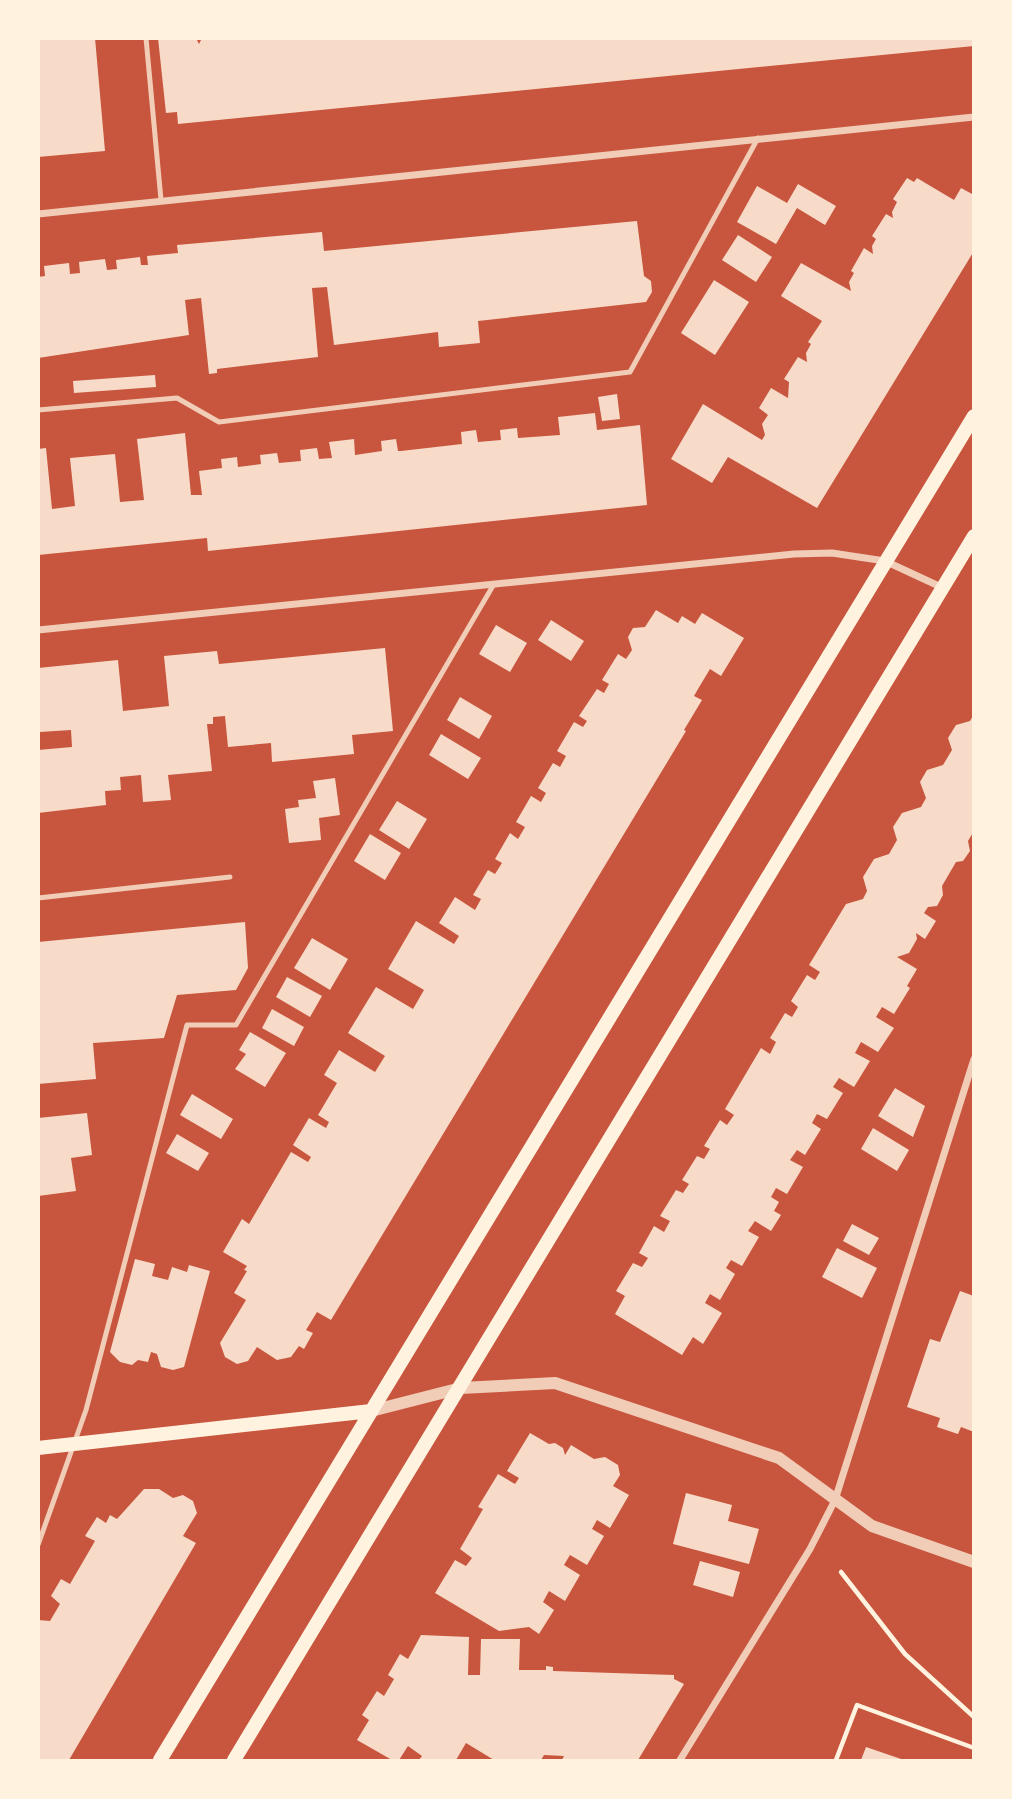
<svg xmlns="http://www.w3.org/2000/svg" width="1012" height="1799" font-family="'Sofia Sans Condensed',sans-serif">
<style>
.building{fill:#f7dbc8}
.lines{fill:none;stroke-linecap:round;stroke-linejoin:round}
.path{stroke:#fff3e0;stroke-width:4.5}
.service{stroke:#f1ccb7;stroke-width:5}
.minor{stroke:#f1ccb7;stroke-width:7}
.tertiary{stroke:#f1ccb7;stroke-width:12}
.secondary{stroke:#fff3e0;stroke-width:14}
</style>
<rect width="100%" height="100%" fill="#c8553d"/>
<path class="building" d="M38 38H95L105 151 38 157Z
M158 38H196L199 44 202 38H974V46L178 124 177 112 166 113Z
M907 178 914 182 917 178 954 200 961 188 974 195V251L817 508 728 457 712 483 671 459 703 404 762 440 765 435 762 424 768 415 759 408 771 388 788 398 789 382 784 379 798 357 807 362 806 353 811 344 808 342 822 321 781 296 801 263 851 291 849 282 854 273 851 271 864 248 873 254 872 246 876 239 872 236 886 214 893 218 892 212 897 202 893 199Z
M798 184 836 206 825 225 797 208 776 244 737 222 757 186 787 203Z
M637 221 644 276 651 281 652 292 646 302 478 321 480 343 439 347 438 332 334 345 327 287 312 288 318 357 217 369V373L209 374 201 298 185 300 189 335 38 358V277L45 276 44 266 69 263 70 274 80 273 79 262 105 259 107 270 117 269 116 260 140 257 141 265H148L147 256 178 253 177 245 322 232 324 251Z
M738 235 772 257 756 282 722 260Z
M714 280 749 302 715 355 681 333Z
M155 375 156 387 74 393 73 381Z
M617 394 620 419 602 421 598 397Z
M595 413 597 430 640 425 647 505 208 551 207 538 38 555V449L46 448 52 509 75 506 70 458 115 454 120 502 144 500 137 439 185 433 191 495H202L199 471 222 468 221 459 237 457 238 467 261 464 260 455 277 453 279 463 301 461 300 450 317 448 319 459 332 458 329 442 354 439 355 455 382 451 381 441 396 439 398 451H401L462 444 461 432 476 430 478 442 501 440 500 430 517 428 518 438 560 435 558 417Z
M656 610 678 623 682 616 695 624 702 613 744 638 721 676 710 669 698 689 694 696 702 700 684 730 686 731 331 1320 317 1312 306 1330 313 1333 304 1349 299 1346 291 1357 277 1360 257 1347 248 1361 237 1364 225 1357 220 1343 246 1300 234 1293 247 1271 244 1270 247 1266 223 1252 242 1219 249 1224 291 1152 308 1162 311 1157 293 1145 309 1118 326 1128 329 1122 318 1115 337 1083 324 1075 339 1050 375 1072 385 1056 348 1033 376 987 413 1009 424 990 388 969 416 921 454 944 459 936 439 923 455 897 475 910 481 899 473 895 488 870 495 874 502 863 495 859 510 833 518 839 525 827 516 822 531 796 541 802 546 793 538 788 553 763 560 767 566 756 557 751 574 722 583 727 587 721 579 716 597 689 604 693 609 684 602 680 618 654 626 659 632 650 628 637 633 628 645 627Z
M551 620 584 641 571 661 538 640Z
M496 625 527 643 510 672 479 654Z
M385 648 393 731 352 735 354 754 272 762 271 743 228 747 225 716 213 717V724H207L212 771 168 775 171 800 143 802 141 775 120 777 121 790 105 791 106 805 38 813V750L72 747 71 730 40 732 38 668 118 660 123 711 169 706 164 656 217 651 219 664Z
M460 697 492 716 479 739 447 720Z
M974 714V831L968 841 970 851 963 861 956 862 942 886 943 895 937 906 928 907 924 913 936 921 925 939 916 933 917 939 909 953 897 957 917 969 907 986 910 988 894 1014 882 1007 876 1017 894 1028 878 1052 861 1042 855 1053 870 1061 854 1087 839 1078 833 1087 843 1093 827 1119 817 1114 812 1123 821 1129 805 1155 797 1150 790 1160 803 1167 787 1194 776 1188 771 1197 779 1202 774 1211 781 1215 771 1231 755 1221 748 1231 759 1237 742 1266 731 1260 726 1268 735 1274 720 1300 710 1294 705 1303 722 1313 703 1344 693 1337 682 1355 615 1314 625 1296 616 1291 633 1263 642 1267 648 1258 639 1253 654 1226 664 1232 670 1221 660 1216 676 1190 683 1193 689 1184 682 1180 697 1156 704 1159 710 1149 704 1146 720 1120 727 1125 734 1115 725 1109 761 1048 770 1054 776 1042 770 1038 785 1013 792 1017 798 1007 791 1001 807 975 815 980 820 972 809 965 846 904 863 899 867 891 863 877 874 859 889 854 897 840 893 827 902 813 921 807 926 798 920 782 927 770 943 765 952 750 948 738 956 725 970 721Z
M441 734 481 758 468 779 429 755Z
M335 778 340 815 319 818 321 840 289 843 285 809 299 807 298 800 316 798 313 781Z
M397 801 427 819 409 849 379 830Z
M370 834 401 853 385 880 354 861Z
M245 922 248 968 236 990 177 995 164 1038 93 1043 96 1079 38 1084V942Z
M312 938 348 959 330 990 294 968Z
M287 977 322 996 310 1017 276 997Z
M272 1009 304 1027 294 1046 262 1028Z
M250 1032 286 1053 265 1087 235 1069 246 1054 239 1050Z
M895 1088 925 1106 913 1137 878 1116Z
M192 1094 233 1119 221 1139 180 1115Z
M87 1113 92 1155 71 1158 76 1191 38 1196V1118Z
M873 1128 909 1150 897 1171 861 1149Z
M177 1134 209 1153 198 1171 166 1153Z
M852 1224 879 1238 869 1255 843 1241Z
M837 1248 877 1268 862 1298 822 1277Z
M135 1259 155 1264 152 1276 168 1280 172 1267 187 1272 189 1265 210 1271 184 1367 173 1370 161 1367 157 1354 151 1352 148 1362 138 1360 132 1365 120 1362 110 1352Z
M960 1291 974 1296V1432L961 1427 958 1434 937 1427 940 1418 907 1407 930 1339 940 1342Z
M530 1433 549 1444 555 1443 563 1448 565 1455 571 1445 594 1459 605 1457 618 1465 620 1475 613 1486 629 1495 610 1528 597 1520 592 1529 604 1536 587 1565 570 1555 564 1565 580 1575 565 1601 549 1591 543 1602 554 1610 539 1634 529 1627 499 1631 435 1593 455 1560 466 1566 472 1558 460 1549 483 1509 478 1507 498 1474 515 1484 519 1478 507 1471Z
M144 1489H159L173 1498 183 1495 193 1501 197 1513 183 1536 196 1543 69 1760H38V1620L50 1621 60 1604 51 1596 61 1579 70 1584 95 1541 85 1536 97 1517 106 1523 110 1515 117 1519Z
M686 1493 732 1505 728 1521 759 1529 749 1564 673 1544Z
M700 1561 740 1572 733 1597 693 1585Z
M421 1635 469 1637 468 1675H480L481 1639H520L519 1670H546V1666L553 1667V1671L674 1675V1679L684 1684 638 1760H562L564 1756 544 1755 541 1760H494L466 1743 456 1760H419L422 1756 408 1746 399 1760H392L357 1740 369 1720 362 1715 377 1691 384 1696 394 1679 388 1675 400 1654 408 1659Z
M866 1747 904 1760H861Z"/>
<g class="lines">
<path class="path" d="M841 1572 905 1654 974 1717
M836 1760 857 1705 974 1748"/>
<path class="service" d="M146 38 161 200
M38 410 177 398 219 422 630 372 758 138
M38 898 230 877
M38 1545 86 1410 187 1025H236L494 584"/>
<path class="minor" d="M38 214 974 117
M38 630 794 554 832 553 885 561 941 587
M680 1760 810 1549 835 1500 974 1059"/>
<path class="tertiary" d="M371 1411 461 1388 555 1383 779 1458 872 1526 974 1562"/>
<path class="secondary" d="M38 1448 371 1411
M160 1760 974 416
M234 1760 974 536"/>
</g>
<rect width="1012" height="1799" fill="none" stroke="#fff3e0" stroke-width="80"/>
</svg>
